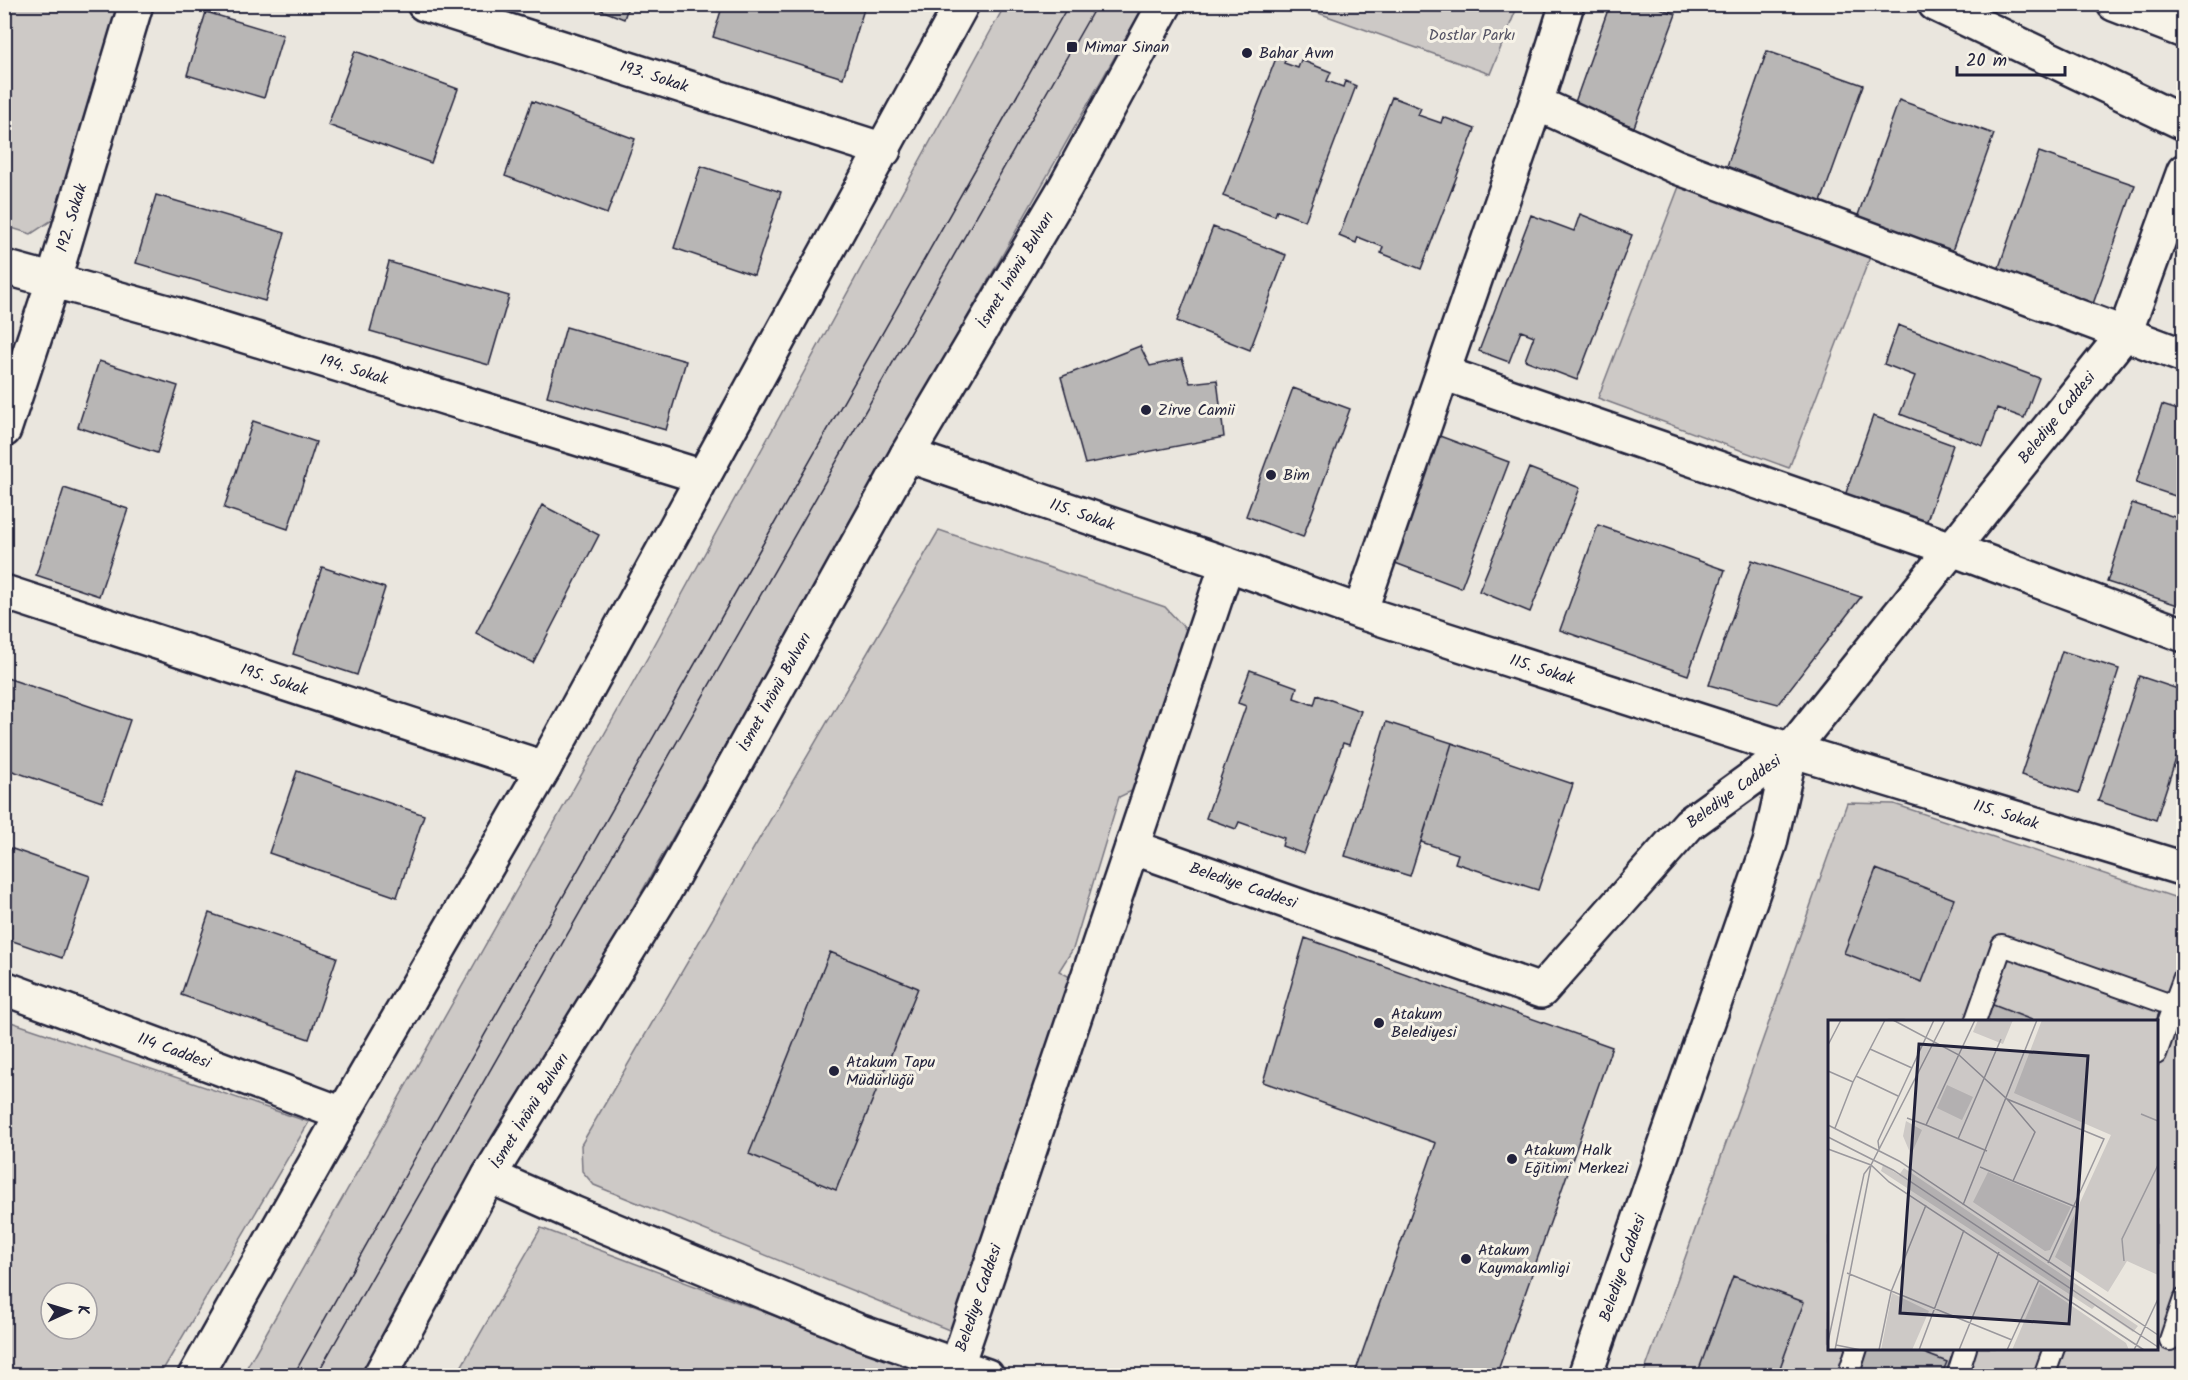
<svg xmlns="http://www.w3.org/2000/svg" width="2188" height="1380" font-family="Kalam,sans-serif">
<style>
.green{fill:#cdc9c6;stroke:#787680;stroke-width:1.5;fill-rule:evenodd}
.building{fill:#b8b6b5;stroke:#22223b;stroke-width:1.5}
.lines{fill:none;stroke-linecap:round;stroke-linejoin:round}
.service-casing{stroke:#22223b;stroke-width:24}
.minor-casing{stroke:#22223b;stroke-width:38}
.tertiary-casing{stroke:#22223b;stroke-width:38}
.secondary-casing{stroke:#22223b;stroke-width:38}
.primary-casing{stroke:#22223b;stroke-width:38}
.service{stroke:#f7f3e8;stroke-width:20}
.minor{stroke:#f7f3e8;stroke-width:33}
.tertiary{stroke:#f7f3e8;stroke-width:33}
.secondary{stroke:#f7f3e8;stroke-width:33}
.primary{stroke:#f7f3e8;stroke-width:33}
.tram{stroke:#22223b;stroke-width:1.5}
.poi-dot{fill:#22223b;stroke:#f7f3e8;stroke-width:2}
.labels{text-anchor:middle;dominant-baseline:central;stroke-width:6;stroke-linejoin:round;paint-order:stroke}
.park-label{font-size:16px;fill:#555465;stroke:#f7f3e8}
.poi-label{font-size:16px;fill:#22223b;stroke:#f7f3e8;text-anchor:start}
.street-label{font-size:16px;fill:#22223b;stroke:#f7f3e8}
.inset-road{fill:none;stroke:#9a989d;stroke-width:1.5}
.view{fill:#22223b;fill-opacity:0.15;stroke:#22223b;stroke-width:3}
.inset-edge{fill:none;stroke:#22223b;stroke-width:3}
</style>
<rect width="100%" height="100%" fill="#eae6de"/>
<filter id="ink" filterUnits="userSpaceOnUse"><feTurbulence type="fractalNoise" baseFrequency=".0167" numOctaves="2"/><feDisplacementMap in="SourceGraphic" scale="12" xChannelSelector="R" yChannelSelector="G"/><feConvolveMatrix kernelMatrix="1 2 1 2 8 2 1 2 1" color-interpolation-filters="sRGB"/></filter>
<g filter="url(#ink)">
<path class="green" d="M5 5H132L66 211 31 234 5 226Z
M1005 5H1144L368 1375 242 1376 649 655Z
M1296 5 1518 4V5L1490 74Z
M1680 184 1870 257 1789 468 1598 398Z
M939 530 1165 607 1190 634 1136 789 1119 797 1073 949 1059 971 1077 981 954 1332 594 1185 582 1171 581 1145Z
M1847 803 1894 804 2183 900V1375L1643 1376ZM1830 1022H2156V1348H1830Z
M5 1020 309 1122 160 1375H5ZM51 1293H87V1329H51Z
M541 1228 931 1375 456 1376Z"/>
<path class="building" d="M586 4H629L624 19Z
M723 4H849L864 9 843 78 713 37Z
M1610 4H1649L1676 14 1634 127 1574 105Z
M206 12 283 35 264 98 187 75Z
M355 51 458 89 431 163 328 125Z
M1767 51 1863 85 1821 202 1726 169Z
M1278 53 1287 57 1284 63 1298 68 1301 60 1331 72 1327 81 1343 87 1345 81 1356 86 1305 221 1277 210 1275 216 1223 196Z
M1392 97 1421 108 1418 115 1441 123 1443 117 1475 129 1421 269 1381 253 1383 247 1358 237 1356 243 1339 236Z
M1899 100 1994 134 1952 251 1857 218Z
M532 101 635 139 607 214 505 176Z
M2039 152 2135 185 2093 304 1998 270Z
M701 166 781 192 754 275 674 248Z
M156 195 285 233 265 301 136 263Z
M1580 214 1632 235 1577 380 1525 360 1534 336 1521 331 1509 362 1479 351 1531 215 1574 231Z
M1213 227 1286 255 1250 350 1177 321Z
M389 262 509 296 489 365 370 331Z
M1898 325 2039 378 2024 418 1997 408 1983 446 1900 414 1915 376 1884 364Z
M566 327 686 361 666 430 547 396Z
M1140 346 1150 366 1182 359 1190 383 1217 380 1224 437 1085 464 1061 377Z
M99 361 178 386 157 453 78 427Z
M1293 388 1350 409 1303 537 1246 516Z
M2162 405 2184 412V499L2136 483Z
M1873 416 1953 445 1923 532 1842 504Z
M253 421 316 442 288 529 224 508Z
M1437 435 1509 462 1461 588 1390 561Z
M1529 468 1580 488 1530 612 1479 591Z
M64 488 128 509 99 596 36 575Z
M2132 503 2184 520V607L2107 582Z
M542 505 599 535 533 663 476 633Z
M1598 525 1725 570 1688 675 1560 630Z
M1752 560 1861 597 1778 704 1709 685Z
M322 567 385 588 357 675 293 654Z
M2062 651 2119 669 2079 793 2021 775Z
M1250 670 1297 687 1294 698 1314 705 1317 695 1361 711 1349 745 1343 743 1304 854 1282 846 1284 838 1239 822 1236 829 1206 818 1246 706 1238 703Z
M2139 676 2184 691V734L2156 820 2098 801Z
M4 677 130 720 102 802 4 768Z
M1386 722 1452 743 1410 876 1345 856Z
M1452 743 1573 784 1538 890 1455 863 1458 854 1421 842Z
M297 771 424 815 397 897 269 853Z
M2184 807V832L2176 829Z
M4 846 90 876 62 958 4 938Z
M1876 869 1954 899 1922 982 1844 953Z
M209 913 337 957 309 1039 181 995Z
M1305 938 1612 1047 1496 1376H1354L1436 1143 1263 1082Z
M830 952 918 988 836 1190 749 1154Z
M1988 1003 2037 1022H1981Z
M1733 1276 1804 1302 1777 1376 1697 1375Z
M1863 1348H1911L1947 1362 1941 1376H1853Z"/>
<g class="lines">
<defs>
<path id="service" d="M1975 1022 2002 945 2174 1006
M2156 1054 2184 977
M2170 1340 2184 1299
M1848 1376 1857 1348
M1957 1376 1966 1348
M2044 1376 2054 1348"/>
<path id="minor" d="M424 4 884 150
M1567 4 1536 103 1677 167 2184 356
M4 267 174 314 703 477
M1443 373 1952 549 2184 635
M4 430 53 282 136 4
M907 455 1227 564 1360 612 1791 750 2184 869
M4 592 544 768
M1360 612 1536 103
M1132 847 1227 564"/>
<path id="tertiary" d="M4 988 343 1114
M489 1176 573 1213 861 1332 987 1376
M957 1365 1132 847 1541 991 1689 824 1791 750
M1585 1376 1770 843 1791 750 2125 333 2184 171"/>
<path id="secondary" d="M1935 4 2184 123
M2114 4 2184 31"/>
<path id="primary" d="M195 1376 343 1114 544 768 962 4
M380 1376 489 1176 664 892 907 455 1066 186 1165 4"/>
</defs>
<use href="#service" class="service-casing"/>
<use href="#minor" class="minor-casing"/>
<use href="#tertiary" class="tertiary-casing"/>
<use href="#secondary" class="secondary-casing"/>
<use href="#primary" class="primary-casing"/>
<use href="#service" class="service"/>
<use href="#minor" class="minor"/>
<use href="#tertiary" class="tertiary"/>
<use href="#secondary" class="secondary"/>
<use href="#primary" class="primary"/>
<path class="tram" d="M293 1376 421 1147 1069 4
M316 1376 1097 4"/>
</g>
</g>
<g class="poi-dot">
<rect x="1066" y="41" width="12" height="12" rx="3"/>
<circle cx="1247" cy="53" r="6"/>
<circle cx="1146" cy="410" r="6"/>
<circle cx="1271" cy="475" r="6"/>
<circle cx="1379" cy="1023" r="6"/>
<circle cx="834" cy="1071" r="6"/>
<circle cx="1512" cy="1159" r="6"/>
<circle cx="1466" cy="1259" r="6"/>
</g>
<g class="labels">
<g class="park-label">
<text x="1472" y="35">Dostlar Parkı</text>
</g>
<g class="poi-label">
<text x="1084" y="47">Mimar Sinan</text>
<text x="1259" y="53">Bahar Avm</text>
<text x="1158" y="410">Zirve Camii</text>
<text x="1283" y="475">Bim</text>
<text x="1391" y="1014">Atakum<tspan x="1391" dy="18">Belediyesi</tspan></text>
<text x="846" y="1062">Atakum Tapu<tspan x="846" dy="18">Müdürlüğü</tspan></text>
<text x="1524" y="1150">Atakum Halk<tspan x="1524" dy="18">Eğitimi Merkezi</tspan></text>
<text x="1478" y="1250">Atakum<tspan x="1478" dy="18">Kaymakamligi</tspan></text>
</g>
<g class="street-label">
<text transform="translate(654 77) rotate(18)">193. Sokak</text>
<text transform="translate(72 218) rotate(-73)">192. Sokak</text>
<text transform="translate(1016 270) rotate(-59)">İsmet İnönü Bulvarı</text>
<text transform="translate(354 370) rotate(17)">194. Sokak</text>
<text transform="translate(2057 418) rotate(-51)">Belediye Caddesi</text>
<text transform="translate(1082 515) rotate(19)">115. Sokak</text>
<text transform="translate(1542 670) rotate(18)">115. Sokak</text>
<text transform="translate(274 680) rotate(18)">195. Sokak</text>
<text transform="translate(775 692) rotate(-61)">İsmet İnönü Bulvarı</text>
<text transform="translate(1734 792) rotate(-36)">Belediye Caddesi</text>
<text transform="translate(2006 815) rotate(17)">115. Sokak</text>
<text transform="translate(1243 886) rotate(19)">Belediye Caddesi</text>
<text transform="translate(174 1051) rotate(20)">114 Caddesi</text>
<text transform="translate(530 1111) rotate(-58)">İsmet İnönü Bulvarı</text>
<text transform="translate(1623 1268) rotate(-71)">Belediye Caddesi</text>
<text transform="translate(979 1298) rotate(-71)">Belediye Caddesi</text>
</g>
</g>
<g transform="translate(1828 1020)">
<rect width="330" height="330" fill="#eae6de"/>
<path d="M150 0H185L175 24 145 12ZM214 0H330V255L299 241 280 272 227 237 283 115 186 73ZM119 65 145 77 134 100 109 88ZM78 101 94 110 83 135 75 116ZM55 145 71 155 76 148 310 306 305 312 267 286 264 289 53 151ZM160 152 243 187 222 230 217 231 145 182ZM212 264 298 323 301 330H184ZM64 273 101 291 84 330H53Z" fill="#cdc9c6"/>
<path class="inset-road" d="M65 0 131 35 179 79 276 119 220 243M0 25 13 0M42 29 84 48M0 51 25 62M28 56 70 76M179 79 207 112 185 161 248 187M313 94 330 101M79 98 98 105 147 0M0 105 71 141 330 315M98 105 159 131M7 108 25 62 57 0M0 117 65 150 330 327M130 119 173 19M0 129 43 145 61 162 316 330M51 129 50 121 106 0M152 147 185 161M135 185 209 0M296 241 294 219 330 145M19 253 184 320M0 322 36 154 42 146M8 325 33 330M7 330 43 145 117 0M51 330 63 272 98 185M91 330 136 210M131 330 171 232M179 330 211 260M306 330 330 279"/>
<path class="view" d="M91 24 260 36 241 304 72 293Z"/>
<rect width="330" height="330" class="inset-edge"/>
</g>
<rect width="2188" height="1380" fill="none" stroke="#f7f3e8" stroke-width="24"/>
<rect x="12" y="12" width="2164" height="1356" fill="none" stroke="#22223b" stroke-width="2" filter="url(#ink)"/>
<g transform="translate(69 1311) rotate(86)"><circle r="28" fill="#f7f3e8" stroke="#a29fa3" stroke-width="1.5"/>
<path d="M0-4.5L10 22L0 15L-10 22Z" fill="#22223b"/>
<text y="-9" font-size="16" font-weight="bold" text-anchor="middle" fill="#22223b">K</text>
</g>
<path d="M1957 66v9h108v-9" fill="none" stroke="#22223b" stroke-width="3"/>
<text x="1966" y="66" font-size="18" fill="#22223b" stroke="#f7f3e8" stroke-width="4.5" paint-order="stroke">20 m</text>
</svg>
